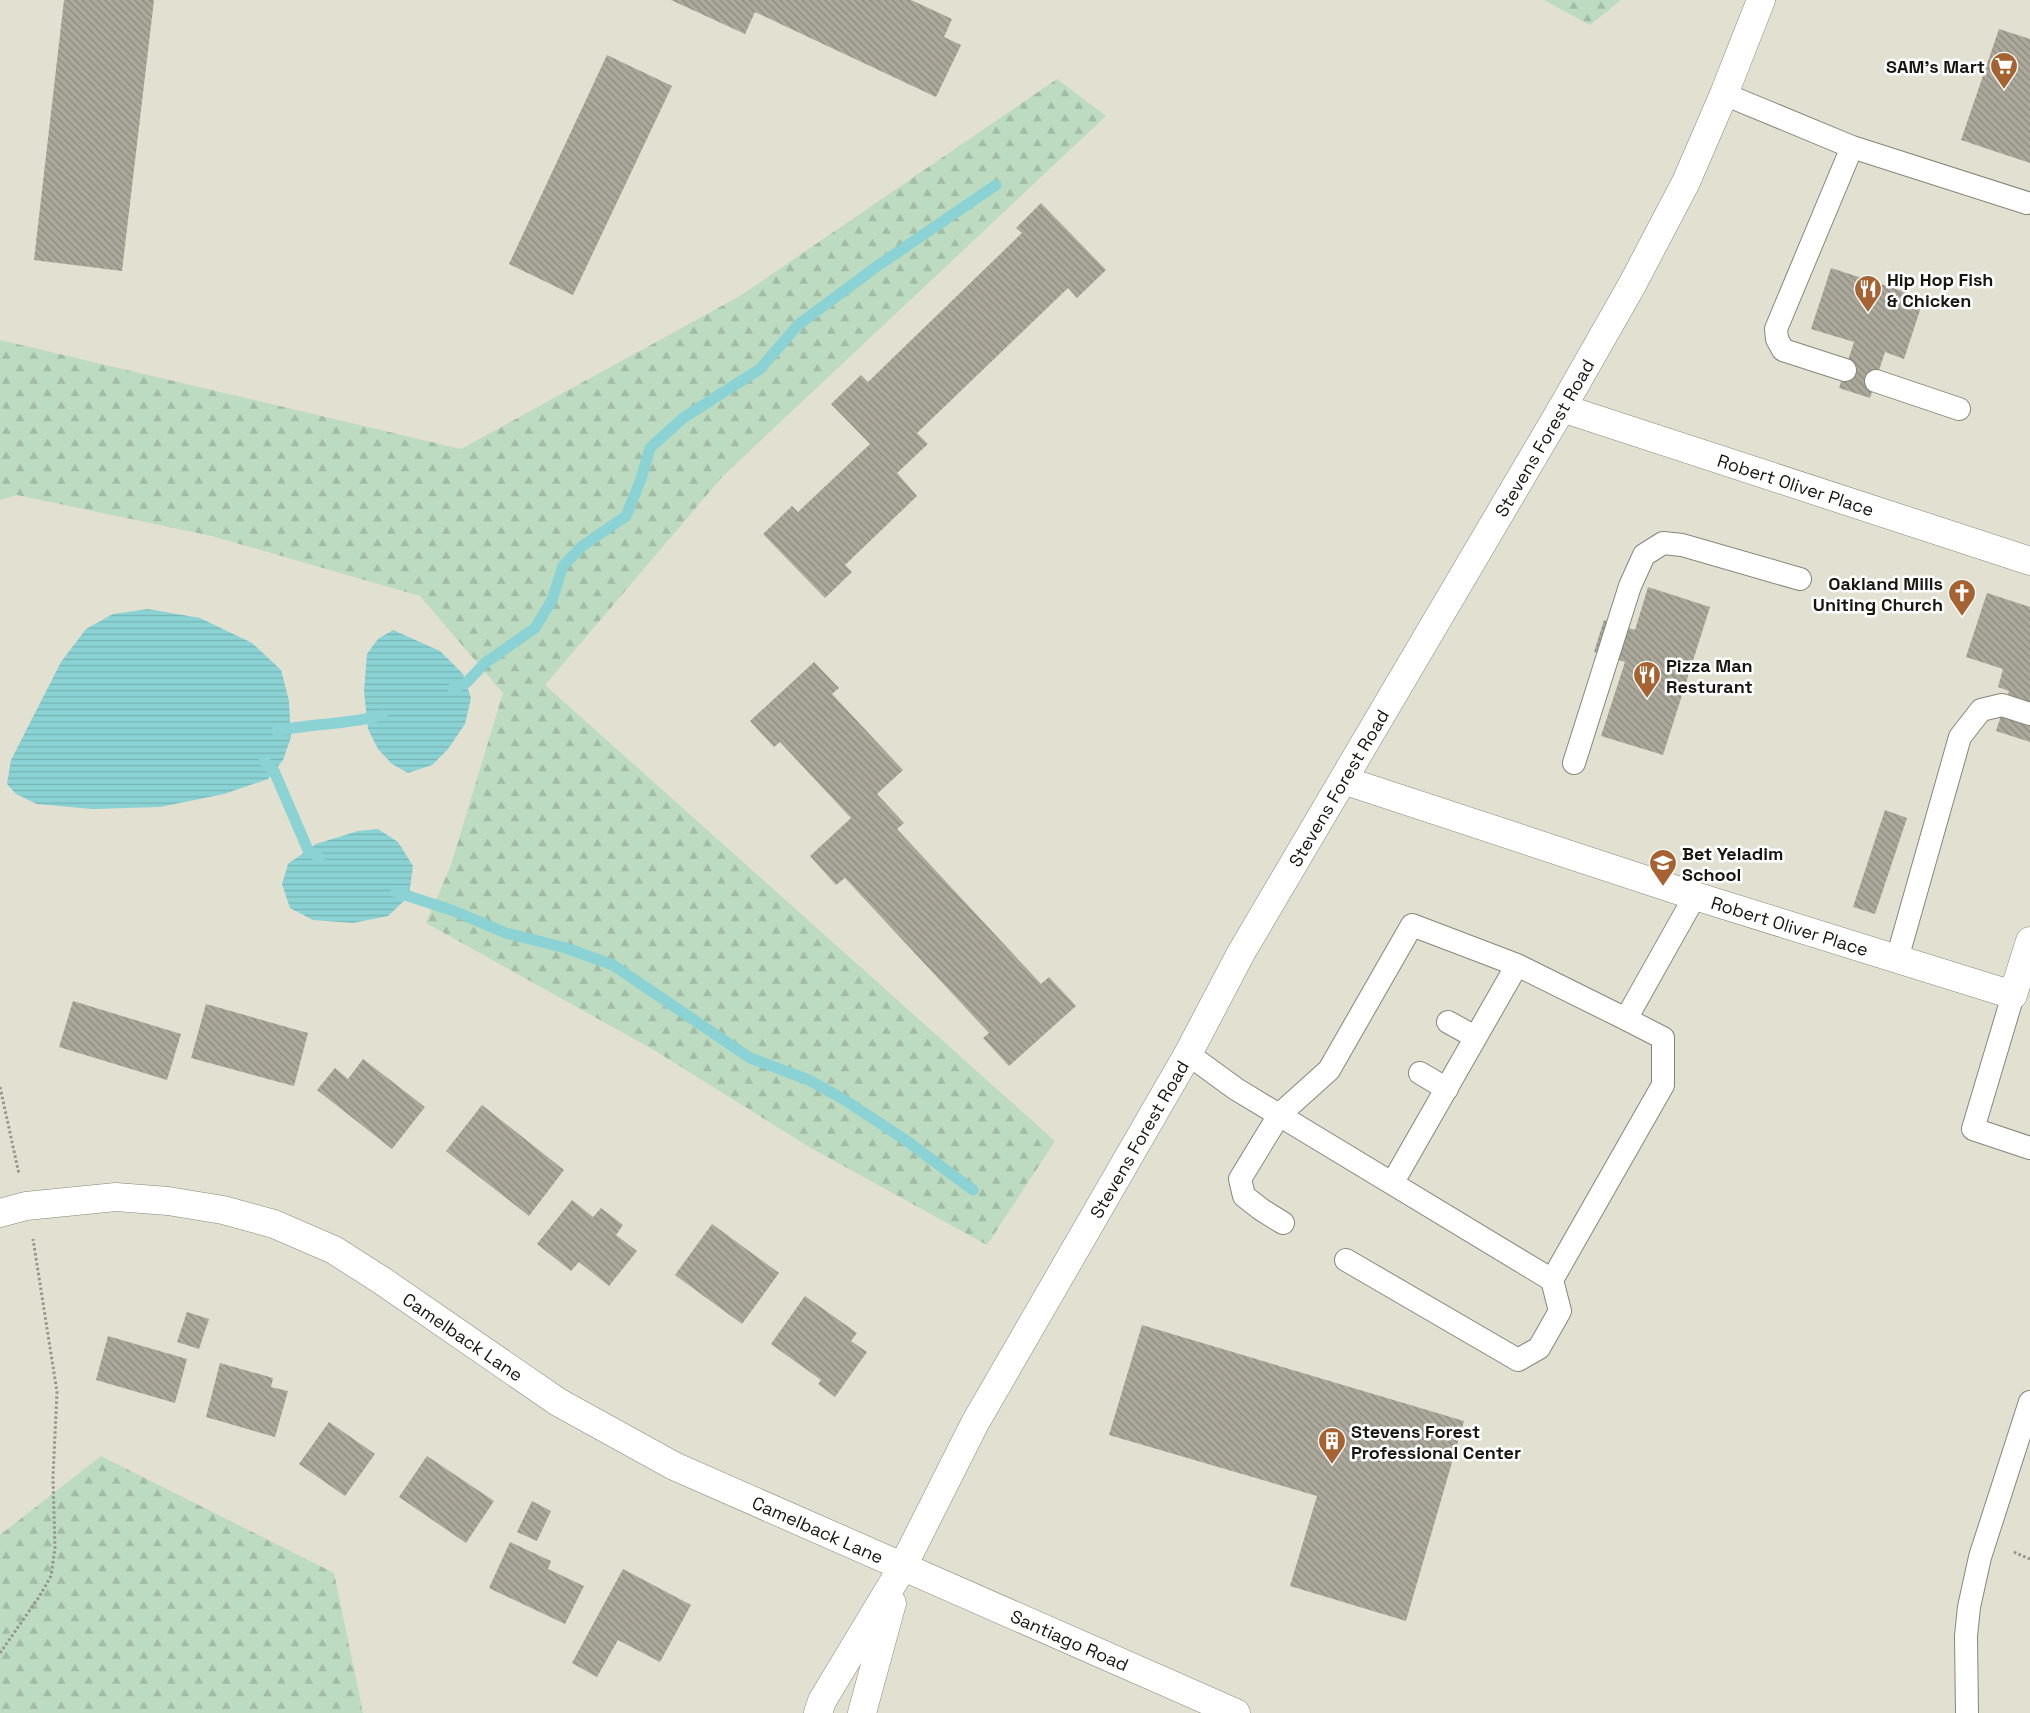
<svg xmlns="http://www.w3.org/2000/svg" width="2030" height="1713" font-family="'Space Grotesk',sans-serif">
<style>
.forest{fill:url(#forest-firs)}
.water{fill:url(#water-rules)}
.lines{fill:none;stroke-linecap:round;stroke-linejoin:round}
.stream{stroke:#8ad2d4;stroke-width:11}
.building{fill:url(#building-back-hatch)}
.lane-casing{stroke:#888679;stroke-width:24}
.street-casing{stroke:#888679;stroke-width:29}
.secondary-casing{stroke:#888679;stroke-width:29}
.path{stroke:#969589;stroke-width:3;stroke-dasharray:2.5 2.5;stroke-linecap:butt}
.lane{stroke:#fff;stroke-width:22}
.street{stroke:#fff;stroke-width:28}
.secondary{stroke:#fff;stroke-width:28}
.labels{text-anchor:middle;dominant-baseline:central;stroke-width:5;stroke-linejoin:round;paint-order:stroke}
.poi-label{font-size:18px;font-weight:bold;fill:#171611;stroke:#fff;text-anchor:start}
.street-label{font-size:18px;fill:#171611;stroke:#fff}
</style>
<defs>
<pattern id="forest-firs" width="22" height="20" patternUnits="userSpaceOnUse" patternTransform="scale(1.25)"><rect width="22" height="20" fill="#bcdbc0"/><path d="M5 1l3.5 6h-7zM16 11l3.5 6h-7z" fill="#a1bba4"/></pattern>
<pattern id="water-rules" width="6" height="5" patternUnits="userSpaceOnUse" patternTransform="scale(1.25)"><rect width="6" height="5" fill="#8ad2d4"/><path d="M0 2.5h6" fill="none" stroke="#76b4b5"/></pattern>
<pattern id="building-back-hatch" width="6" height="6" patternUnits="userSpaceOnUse" patternTransform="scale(1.25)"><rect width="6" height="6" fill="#aca99c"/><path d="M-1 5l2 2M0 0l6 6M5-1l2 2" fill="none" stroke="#8b897e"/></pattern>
</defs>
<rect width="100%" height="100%" fill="#e2e0d1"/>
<path class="forest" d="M1544 0H1621L1590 25Z
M1057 79 1106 116 723 476 545 685 1055 1141 987 1245 811 1148 654 1050 426 923 451 865 503 693 420 596 212 536 17 495 0 500V340L461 449 740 296Z
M101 1456 334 1573 363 1713H0V1535Z"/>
<path class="water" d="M148 609 200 618 252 643 281 670 289 701 291 737 283 760 268 779 224 794 160 807 92 809 37 804 16 794 7 784 11 760 61 662 86 629 113 614Z
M393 630 440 651 463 674 471 698 465 724 448 749 432 765 408 773 392 764 378 749 368 729 364 691 367 654 378 639Z
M378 829 398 842 413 866 409 896 388 916 353 923 313 920 290 908 282 884 288 864 316 844 358 831Z"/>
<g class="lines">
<path class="stream" d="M453 688 466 683 485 663 535 628 552 600 563 566 581 547 626 516 641 479 650 448 683 418 760 369 798 325 876 267 996 185
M277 731C311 723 348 725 382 715
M264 761 274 771 308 850 320 858
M396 892 454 911 506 933 566 948 613 965 750 1058 809 1080 843 1099 904 1139 973 1190"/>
</g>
<path class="building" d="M64 0H154L122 271 34 260Z
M671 0H911L952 19 944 37 961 45 936 97 755 12 745 34Z
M1999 29 2030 39V163L1961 140Z
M607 55 672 86 573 295 509 264Z
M1041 203 1106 270 1077 298 1068 288 917 433 928 444 897 473 917 496 845 565 852 572 825 598 763 534 792 506 798 512 870 444 831 404 861 375 868 382 1022 233 1016 228Z
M1831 268 1924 298 1904 359 1885 352 1870 398 1839 388 1854 342 1811 329Z
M1648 587 1710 607 1663 755 1601 736 1625 662 1594 652 1604 620 1635 630Z
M1987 593 2030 607V742L1996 731 2009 691 1998 687 2003 669 1966 657Z
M814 662 839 688 832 694 903 770 877 794 904 823 897 829 1041 984 1049 977 1076 1006 1009 1066 983 1038 989 1033 845 878 836 885 810 856 851 818 780 742 774 747 750 721Z
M1885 810 1907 818 1875 914 1853 907Z
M73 1001 181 1034 167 1080 59 1047Z
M206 1004 308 1033 294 1086 191 1058Z
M363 1059 425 1107 392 1149 317 1090 335 1068 348 1079Z
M482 1105 564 1170 529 1216 446 1151Z
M572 1200 593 1217 601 1208 623 1225 616 1235 637 1251 609 1286 579 1262 571 1271 537 1244Z
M712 1224 779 1273 742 1324 675 1275Z
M805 1296 857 1333 851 1341 867 1352 835 1397 818 1384 821 1380 771 1344Z
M187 1312 209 1319 199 1349 177 1342Z
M1142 1325 1464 1421 1406 1621 1290 1586 1317 1496 1109 1435Z
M108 1336 187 1359 175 1403 96 1380Z
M220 1363 273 1378 271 1387 288 1391 275 1437 206 1417Z
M329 1422 375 1454 345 1496 299 1464Z
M427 1456 494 1501 466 1543 399 1497Z
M532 1501 551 1511 537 1541 517 1532Z
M510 1542 551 1561 548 1569 584 1586 565 1624 489 1588Z
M623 1569 691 1605 660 1662 618 1640 597 1677 572 1663Z"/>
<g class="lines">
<defs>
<path id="lane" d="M1724 94 1852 147 2027 203
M1845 370 1783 350 1777 339 1776 329 1852 147
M1876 381 1959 409
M1574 763 1630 586 1644 555 1663 543 1682 545 1800 579
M1897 959 1960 737 1981 710 2002 705 2030 714
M2013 995 1973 1129 2030 1148
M1448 1022 1475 1037
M1188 1054 1236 1089 1279 1115 1329 1070 1412 925 1517 965 1626 1019 1695 896
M1420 1073 1447 1089
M1393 1182 1517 965
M1283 1223 1262 1210 1244 1196 1240 1179 1279 1115 1552 1280
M1346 1260 1518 1360 1539 1348 1560 1311 1552 1280 1663 1085V1038L1626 1019
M1967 1713 1966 1636 1969 1607 1980 1557 2030 1402"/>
<g id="street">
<path id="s1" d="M1562 408 2030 561"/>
<path id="s2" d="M1343 780 1695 896 2013 995 2030 941"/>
<path id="s3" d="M0 1213 26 1206 116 1197 168 1201 223 1210 274 1224 334 1250 381 1280 558 1402 674 1466 1236 1713"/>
</g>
<g id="secondary">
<path id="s4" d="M818 1713 822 1701 902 1568 975 1423 1188 1054 1241 953 1562 408 1632 285 1686 182 1724 94 1761 0"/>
<path d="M862 1713 892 1603"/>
</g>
</defs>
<use href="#lane" class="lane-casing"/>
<use href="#street" class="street-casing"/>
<use href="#secondary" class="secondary-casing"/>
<path class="path" d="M0 1087 19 1174
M2014 1552 2030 1559
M0 1653 39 1597 51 1576 55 1548 53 1477 57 1392 33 1239"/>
<use href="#lane" class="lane"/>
<use href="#street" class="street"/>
<use href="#secondary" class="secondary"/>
</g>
<defs>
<symbol id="supermarket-pin" viewBox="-11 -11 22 30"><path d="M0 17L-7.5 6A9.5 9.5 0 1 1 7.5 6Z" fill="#a66231" stroke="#fff"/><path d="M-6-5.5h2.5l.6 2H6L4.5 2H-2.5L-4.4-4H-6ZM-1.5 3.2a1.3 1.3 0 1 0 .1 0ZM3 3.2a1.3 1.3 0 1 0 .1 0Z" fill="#fff"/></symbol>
<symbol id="restaurant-pin" viewBox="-11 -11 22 30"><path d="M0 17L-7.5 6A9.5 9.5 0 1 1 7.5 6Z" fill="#a66231" stroke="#fff"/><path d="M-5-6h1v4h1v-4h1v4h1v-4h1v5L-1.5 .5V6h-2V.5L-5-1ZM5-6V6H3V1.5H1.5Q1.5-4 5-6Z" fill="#fff"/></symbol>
<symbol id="church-pin" viewBox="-11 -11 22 30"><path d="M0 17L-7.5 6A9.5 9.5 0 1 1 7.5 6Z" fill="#a66231" stroke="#fff"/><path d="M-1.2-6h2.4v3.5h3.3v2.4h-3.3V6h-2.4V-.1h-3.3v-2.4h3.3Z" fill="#fff"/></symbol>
<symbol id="school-pin" viewBox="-11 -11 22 30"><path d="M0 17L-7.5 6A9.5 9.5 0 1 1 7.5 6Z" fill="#a66231" stroke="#fff"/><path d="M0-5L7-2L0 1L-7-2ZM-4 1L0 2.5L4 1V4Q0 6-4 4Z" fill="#fff"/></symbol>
<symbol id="building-pin" viewBox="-11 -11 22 30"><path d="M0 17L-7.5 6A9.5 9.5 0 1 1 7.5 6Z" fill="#a66231" stroke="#fff"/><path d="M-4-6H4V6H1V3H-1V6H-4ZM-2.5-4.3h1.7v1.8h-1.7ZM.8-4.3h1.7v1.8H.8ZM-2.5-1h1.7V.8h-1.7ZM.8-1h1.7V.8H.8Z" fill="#fff"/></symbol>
</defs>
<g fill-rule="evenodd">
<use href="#supermarket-pin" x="1988" y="50" width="32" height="43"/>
<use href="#restaurant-pin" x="1852" y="273" width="32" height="43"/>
<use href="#church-pin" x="1946" y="577" width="32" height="43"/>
<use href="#restaurant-pin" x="1631" y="659" width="32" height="43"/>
<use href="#school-pin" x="1647" y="847" width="32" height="43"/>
<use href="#building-pin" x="1316" y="1425" width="32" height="43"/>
</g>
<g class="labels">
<g class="poi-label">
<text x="1985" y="66" text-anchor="end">SAM's Mart</text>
<text x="1887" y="279">Hip Hop Fish<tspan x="1887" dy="21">&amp; Chicken</tspan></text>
<text x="1943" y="583" text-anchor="end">Oakland Mills<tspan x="1943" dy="21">Uniting Church</tspan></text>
<text x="1666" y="665">Pizza Man<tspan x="1666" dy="21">Resturant</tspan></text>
<text x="1682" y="853">Bet Yeladim<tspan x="1682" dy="21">School</tspan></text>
<text x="1351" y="1431">Stevens Forest<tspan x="1351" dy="21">Professional Center</tspan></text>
</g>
<g class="street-label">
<text stroke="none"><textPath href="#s4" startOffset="1468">Stevens Forest Road</textPath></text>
<text stroke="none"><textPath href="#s1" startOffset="246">Robert Oliver Place</textPath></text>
<text stroke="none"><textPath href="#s4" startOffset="1062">Stevens Forest Road</textPath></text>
<text stroke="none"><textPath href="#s2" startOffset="470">Robert Oliver Place</textPath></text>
<text stroke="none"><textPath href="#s4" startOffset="658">Stevens Forest Road</textPath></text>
<text stroke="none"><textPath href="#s3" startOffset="499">Camelback Lane</textPath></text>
<text stroke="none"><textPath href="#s3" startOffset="904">Camelback Lane</textPath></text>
<text stroke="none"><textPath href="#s3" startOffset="1179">Santiago Road</textPath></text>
</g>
</g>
</svg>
